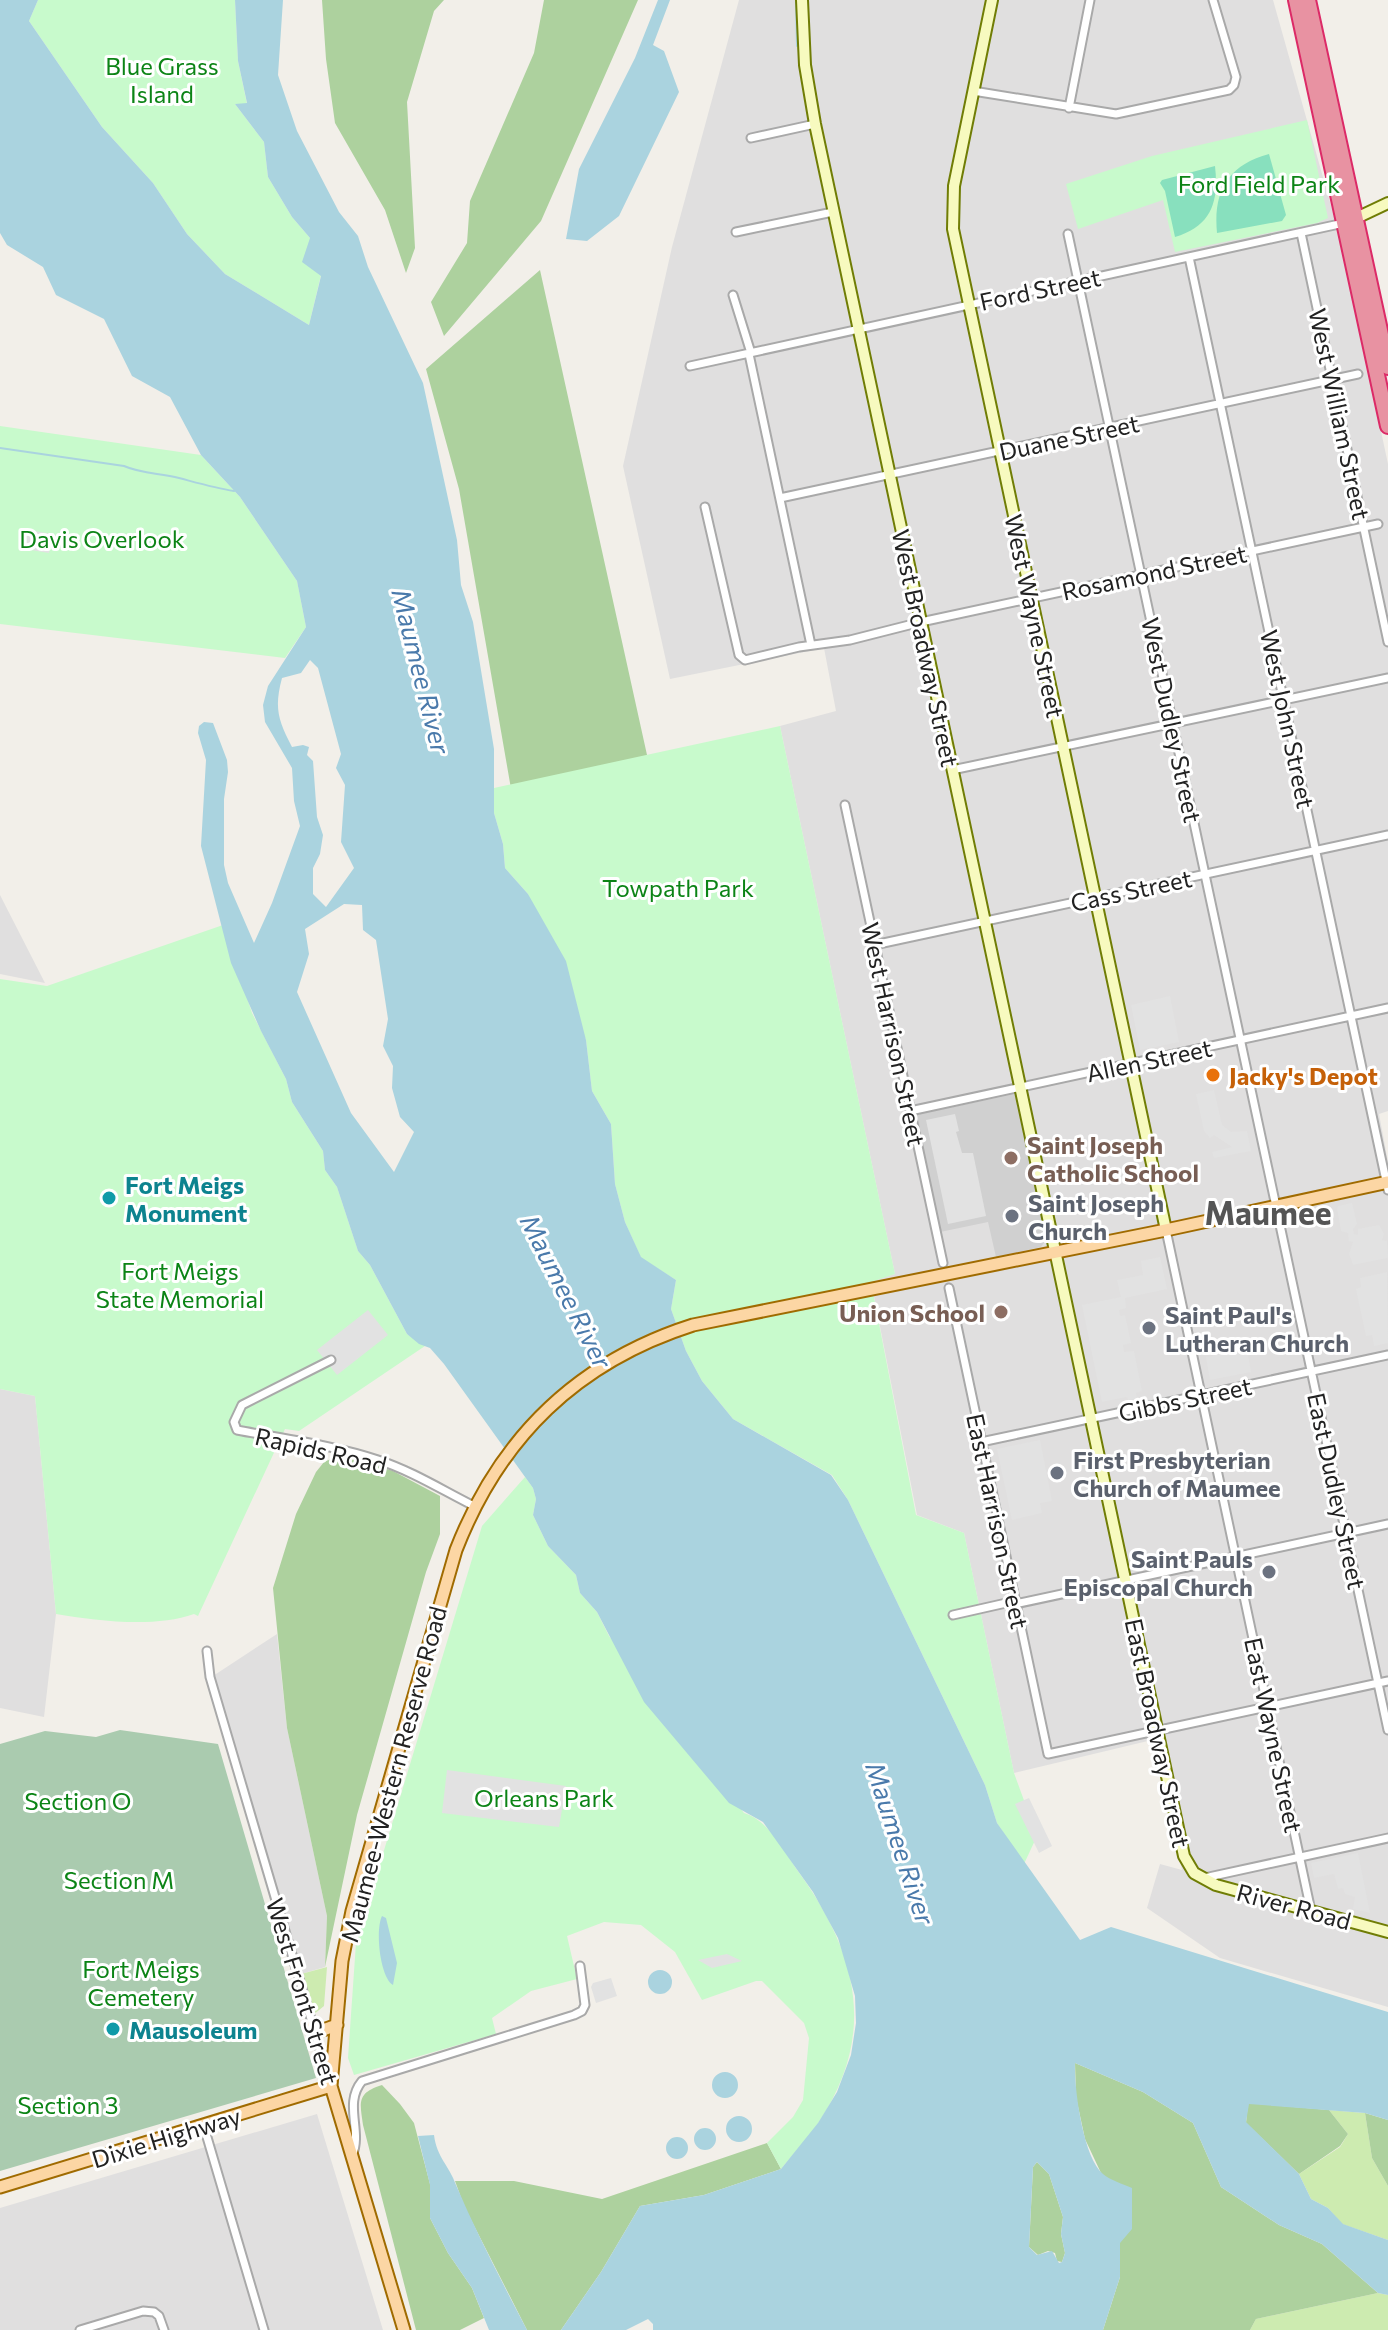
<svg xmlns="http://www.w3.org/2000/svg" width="1388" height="2330" font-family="Commissioner,sans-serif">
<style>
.residential{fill:#e0dfdf}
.religious{fill:#d0d0d0}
.grass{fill:#cdebb0}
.forest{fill:#add19e}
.cemetery{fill:#aacbaf}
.park{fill:#c8facc}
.pitch{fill:#88e0be}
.parking{fill:#e2e2e2}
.water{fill:#aad3df;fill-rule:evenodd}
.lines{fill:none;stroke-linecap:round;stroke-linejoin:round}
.stream{stroke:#aad3df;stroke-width:2}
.street-casing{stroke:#a9a9a9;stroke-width:11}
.secondary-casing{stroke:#707d05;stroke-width:14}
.primary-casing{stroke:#a06b00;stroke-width:15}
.highway-casing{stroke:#dc2a67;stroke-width:18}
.street{stroke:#fff;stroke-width:7}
.secondary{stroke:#f7fabf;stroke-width:10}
.primary{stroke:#fcd6a4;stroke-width:11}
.highway{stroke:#e892a2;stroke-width:14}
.food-dot{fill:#e8710a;stroke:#fff;stroke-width:3}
.education-dot{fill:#8d6e63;stroke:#fff;stroke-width:3}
.culture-dot{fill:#0f9aa8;stroke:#fff;stroke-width:3}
.worship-dot{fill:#6b7280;stroke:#fff;stroke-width:3}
.labels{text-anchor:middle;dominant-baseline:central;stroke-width:6;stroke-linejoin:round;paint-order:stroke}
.park-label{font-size:24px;fill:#0c8416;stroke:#fff}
.street-label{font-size:24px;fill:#222;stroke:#fff}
.food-label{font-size:24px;font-weight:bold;fill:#c56008;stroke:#fff;text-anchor:start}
.education-label{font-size:24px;font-weight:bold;fill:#785e54;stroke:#fff;text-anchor:start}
.culture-label{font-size:24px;font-weight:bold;fill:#0d838f;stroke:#fff;text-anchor:start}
.worship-label{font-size:24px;font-weight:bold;fill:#5b616d;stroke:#fff;text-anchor:start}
.water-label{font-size:26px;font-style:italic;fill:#4a7aab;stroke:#fff}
.district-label{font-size:32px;font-weight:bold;fill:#555;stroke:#fff}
</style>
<rect width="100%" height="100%" fill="#f2efe9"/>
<path class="residential" d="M739 0H1273L1339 234 1388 464V1111L1379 1114 1388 1162V2007L1220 1958 1147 1908 1160 1864 1182 1870 1152 1740 1014 1773 964 1533 917 1515 871 1281 895 1274 780 726 836 711 824 648 670 679 623 466 672 247Z
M0 895 45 983 0 974Z
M0 1389 35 1396 56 1614 44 1717 0 1708Z
M277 1634 287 1728 327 1916 325 1967 301 1974 213 1676Z
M317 2114 383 2330H0V2208Z"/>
<path class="religious" d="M1015 1094 1046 1240 1041 1247 996 1257 988 1222 940 1232 915 1115Z"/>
<path class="grass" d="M327 1967 324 2006 313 2015 301 1974Z
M1329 2110 1365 2113 1372 2158 1388 2186V2240L1342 2224 1328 2208 1311 2199 1299 2174 1340 2147 1348 2134Z
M1378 2293 1388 2295V2330H1250L1256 2319Z"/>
<path class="forest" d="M322 0H444L434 11 407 102 415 248 406 273 385 210 335 123 326 59Z
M544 0H638L541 221 444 336 431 302 467 243 470 201 534 53Z
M540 270 649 764 514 806 459 489 426 369Z
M342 1454 393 1471 440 1496V1534L426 1572 357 1815 325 1967 327 1916 287 1728 273 1588 296 1514 316 1472 324 1462Z
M1075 2063 1143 2092 1193 2123 1221 2187 1279 2225 1322 2244 1378 2293 1256 2319 1250 2330H1103L1120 2277V2243L1101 2173 1085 2139 1076 2097Z
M382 2085 400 2104 414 2123 430 2184V2218L448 2253 472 2288 484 2318 460 2330H416L363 2125C360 2103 356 2093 382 2085Z
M1248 2103 1329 2110 1348 2134 1340 2146 1299 2174 1246 2123Z
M1365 2113 1388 2120V2186L1372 2158Z
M767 2143 781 2169 704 2195 640 2206 601 2272 561 2330H527L464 2206 455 2181H514L602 2199Z
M1037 2162 1049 2174 1063 2217 1061 2234 1065 2253 1062 2262 1057 2261 1055 2253 1048 2251 1038 2255 1029 2247 1033 2167Z"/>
<path class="cemetery" d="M120 1730 218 1744 316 2078 0 2171V1744L45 1731 96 1737Z"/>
<path class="park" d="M38 0H235L238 61 247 104H235L264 142 268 177 292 217 310 238 321 275 309 325 225 274 187 234 153 183 102 127 29 21Z
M1307 120 1328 218 1317 223 1175 252 1163 200 1078 229 1066 184 1152 156Z
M0 426 201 455 240 497 297 581 306 627 285 658 0 624Z
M780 726 895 1274 871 1282 916 1515 964 1533 1014 1773 1037 1836 1024 1864 997 1823 985 1785 848 1500 832 1475 733 1419 702 1381 686 1351 671 1309 676 1280 641 1258 625 1222 615 1184 611 1124 592 1091 586 1040 528 894 505 868 503 844 494 813V788Z
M223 925 252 1013 286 1079 292 1102 323 1151 325 1170 337 1187 358 1251 370 1265 407 1334 425 1346 299 1431 285 1429 198 1616 194 1614C155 1628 97 1621 56 1614L35 1396 0 1389V979L47 986Z
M525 1477 533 1488 536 1499 533 1515 548 1546 576 1575 580 1593 597 1612 609 1636 744 1813C770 1821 784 1852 800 1874 858 1955 877 2034 819 2122 809 2138 794 2153 781 2169L767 2143 793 2117 803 2100 809 2038 804 2023 762 1981H756L702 2000 675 1952 641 1925 604 1922 567 1936 577 1979 531 1991 492 2018 496 2034 354 2075 348 2058 356 1943 482 1526Z"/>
<path class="pitch" d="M1269 154 1286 215 1282 221 1217 233C1213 191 1228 165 1269 154Z
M1215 166C1219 201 1212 226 1175 237L1165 191 1160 183 1162 180Z"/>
<path class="parking" d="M28 530 52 534 49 553 25 549Z
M1170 996 1179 1042 1140 1050 1131 1005Z
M1214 1090 1222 1125 1231 1132 1247 1131 1251 1151 1214 1158 1212 1152 1232 1147 1214 1135 1210 1138 1204 1131 1196 1094Z
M955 1114 959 1131 956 1132 962 1153H973L986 1216 948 1224 926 1120Z
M1352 1203 1357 1224 1353 1229 1354 1234 1358 1235V1229L1379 1225 1384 1234 1382 1240 1387 1241 1388 1258 1353 1265 1349 1254 1353 1242 1349 1241 1348 1233 1341 1231 1337 1209 1338 1206Z
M1160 1257 1167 1289 1125 1298 1126 1308 1119 1310 1120 1316 1125 1315 1131 1343 1123 1345 1124 1352 1134 1351 1142 1391 1136 1393 1137 1399 1128 1400 1127 1397 1102 1402 1082 1305 1121 1297 1117 1280 1143 1275 1141 1261Z
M1387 1272 1388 1343 1374 1346 1372 1335 1366 1336 1356 1289 1361 1287 1360 1278Z
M368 1310 388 1335 337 1375 317 1350Z
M1247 1349 1251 1372 1210 1380 1206 1357Z
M1040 1440 1052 1501 1040 1503 1042 1513 1012 1520 997 1449Z
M447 1770 566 1786 559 1827 442 1813Z
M1029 1798 1052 1846 1039 1853 1015 1804Z
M1358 1853 1370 1913 1353 1909 1355 1897 1345 1894 1343 1888 1338 1889 1334 1874 1314 1878 1311 1863Z
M727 1954 742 1961 712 1968 698 1960Z
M611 1978 617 1996 596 2003 591 1987 593 1983Z"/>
<path class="water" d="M0 0H38L29 21 102 127 153 183 187 234 225 274 309 325 321 276 302 262 310 238 292 217 268 177 264 142 235 104 247 103 238 61 235 0H283L278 75 297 131 339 212 358 236 368 267 423 383 457 540 461 585 473 622 494 749V813L503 844 505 868 528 894 566 961 586 1040 592 1091 611 1124 615 1184 625 1222 641 1257 676 1280 671 1309 686 1351 702 1381 733 1419 831 1475 848 1500 985 1785 997 1823 1080 1940 1111 1927 1388 2012V2120L1365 2113 1249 2104 1246 2122 1299 2174 1311 2199 1328 2208 1343 2224 1388 2240V2295L1378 2293 1322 2244 1279 2225 1221 2187 1193 2123 1143 2092 1075 2063C1074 2088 1083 2158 1103 2174 1110 2180 1123 2184 1132 2188V2229L1120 2243V2277L1103 2330H653V2324L648 2319 626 2330H561L601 2272 640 2206 704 2195 781 2169 818 2123 837 2092 851 2055 856 2023 855 1996 838 1938 813 1892 763 1822 729 1803 644 1702 597 1612 580 1593 576 1575 548 1546 533 1515 536 1499 533 1488 444 1364 430 1348 419 1344 407 1334 370 1265 358 1251 337 1187 325 1170 323 1151 292 1102 286 1079 261 1031 231 963 201 846 206 760 198 733 199 726 204 722 213 723 227 760 228 772 224 799V865L228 883 254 943 272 903 300 826 294 801 292 768 265 722 263 705 268 686 306 627 297 581 240 497 201 455 170 397 132 376 104 319 56 295 43 267 7 245 0 233ZM310 660 318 668 341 754 336 768 345 785 341 842 354 868 326 907 313 894V868L320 854 323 835 317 817 313 761 307 755 309 747 303 745 292 747C278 720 274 708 282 678L301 673ZM344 904 362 905 363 930 376 940 388 1019 383 1046 393 1066 392 1088 400 1117 414 1132 394 1172 351 1113 297 992 309 954 305 929ZM1037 2162 1049 2174 1063 2217 1061 2234 1065 2253 1062 2262 1059 2263 1052 2251 1037 2255 1029 2247 1033 2167Z
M658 0H670L653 45 664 51 679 92 619 216 587 241 566 239 579 169 635 58Z
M382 1916 386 1918 397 1963 393 1985C380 1977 375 1930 382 1916Z
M648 1982a12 12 0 1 1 24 0a12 12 0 1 1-24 0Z
M712 2085a13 13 0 1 1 26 0a13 13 0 1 1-26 0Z
M726 2129a13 13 0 1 1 26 0a13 13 0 1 1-26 0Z
M694 2139a11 11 0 1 1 22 0a11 11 0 1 1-22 0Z
M434 2135C437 2158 449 2165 456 2185 477 2234 502 2282 527 2330H489L472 2288 448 2253 430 2218V2185L418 2136Z
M666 2148a11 11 0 1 1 22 0a11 11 0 1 1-22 0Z"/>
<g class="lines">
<path class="stream" d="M796 0 797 46
M0 448 124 466C142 474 160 473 179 478 198 483 215 488 234 491"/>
<defs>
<path id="street" d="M973 91 1116 114 1229 90 1234 85 1236 77 1213 0
M1069 108 1090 0
M751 138 815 124
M736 232 833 212
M1301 233 1388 642
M1068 234 1388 1730
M1189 257 1388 1190
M733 295 751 353
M749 354 811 645
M690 366 1344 223
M780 498 1358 374
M705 507 739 655 745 660 799 647 850 640 921 622 1378 524
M952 770 1388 678
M845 805 943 1263
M874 945 1388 835
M910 1111 1388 1008
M1166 1230 1311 1911
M949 1288 1048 1754 1388 1681
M331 1360 242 1405 234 1422 237 1430C284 1439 333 1445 378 1460 412 1471 442 1490 474 1506
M981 1442 1388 1355
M1015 1604 1388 1524
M953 1615 1015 1601
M207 1651 210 1677 329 2080
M1204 1878 1388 1838
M204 2127 264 2330
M352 2156C363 2131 343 2104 362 2081L574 2015 582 2011 585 2005 580 1966
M80 2330 143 2311 154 2312 159 2316 164 2330"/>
<path id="secondary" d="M802 0 805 65 815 124 1184 1856 1194 1873 1216 1885 1388 1932
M992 0 954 186 953 229 1166 1230
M1350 221 1388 203"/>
<path id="primary" d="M312 2027 323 2030 337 2025
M0 2187 331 2086
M404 2330 331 2086 342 1961 352 1911 456 1550C500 1437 577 1362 693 1325L1166 1230 1388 1182"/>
<path id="highway" d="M1296 0 1388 426
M1308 0 1388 367"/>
</defs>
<use href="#street" class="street-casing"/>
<use href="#secondary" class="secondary-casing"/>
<use href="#primary" class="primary-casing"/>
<use href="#highway" class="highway-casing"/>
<use href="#street" class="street"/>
<use href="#secondary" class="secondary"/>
<use href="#primary" class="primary"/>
<use href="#highway" class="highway"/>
</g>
<circle class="food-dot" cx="1213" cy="1075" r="8"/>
<g class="education-dot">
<circle cx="1011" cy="1158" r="8"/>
<circle cx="1001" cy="1312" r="8"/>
</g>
<g class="culture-dot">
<circle cx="109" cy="1198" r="8"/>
<circle cx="113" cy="2029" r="8"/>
</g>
<g class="worship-dot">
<circle cx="1012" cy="1216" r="8"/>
<circle cx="1149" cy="1328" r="8"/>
<circle cx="1057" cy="1473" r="8"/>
<circle cx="1269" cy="1572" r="8"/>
</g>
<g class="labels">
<g class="park-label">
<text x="162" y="65">Blue Grass<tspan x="162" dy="28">Island</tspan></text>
<text x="1259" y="183">Ford Field Park</text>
<text x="102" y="538">Davis Overlook</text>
<text x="678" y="887">Towpath Park</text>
<text x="180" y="1270">Fort Meigs<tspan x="180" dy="28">State Memorial</tspan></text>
<text x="544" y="1797">Orleans Park</text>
<text x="78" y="1800">Section O</text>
<text x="119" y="1879">Section M</text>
<text x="141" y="1968">Fort Meigs<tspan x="141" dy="28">Cemetery</tspan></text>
<text x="68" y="2104">Section 3</text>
</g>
<g class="street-label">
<text transform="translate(1040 289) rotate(-12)">Ford Street</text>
<text transform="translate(1340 414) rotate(78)">West William Street</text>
<text transform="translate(1069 437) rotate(-12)">Duane Street</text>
<text transform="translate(1154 572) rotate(-12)">Rosamond Street</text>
<text transform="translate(1035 616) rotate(78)">West Wayne Street</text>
<text transform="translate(926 648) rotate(78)">West Broadway Street</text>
<text transform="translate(1288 719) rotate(78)">West John Street</text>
<text transform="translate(1172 720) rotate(78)">West Dudley Street</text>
<text transform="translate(1131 890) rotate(-12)">Cass Street</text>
<text transform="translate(894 1034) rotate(78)">West Harrison Street</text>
<text transform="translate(1149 1060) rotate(-12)">Allen Street</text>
<text transform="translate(1185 1399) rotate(-12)">Gibbs Street</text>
<text transform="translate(321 1450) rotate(13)">Rapids Road</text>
<text transform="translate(1337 1491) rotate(78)">East Dudley Street</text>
<text transform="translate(998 1521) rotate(78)">East Harrison Street</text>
<text transform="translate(1158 1733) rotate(78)">East Broadway Street</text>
<text transform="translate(1274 1735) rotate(78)">East Wayne Street</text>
<text transform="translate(393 1774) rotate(-75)">Maumee-Western Reserve Road</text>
<text transform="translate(1294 1906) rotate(15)">River Road</text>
<text transform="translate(303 1991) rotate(73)">West Front Street</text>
<text transform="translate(166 2137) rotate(-17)">Dixie Highway</text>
</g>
<g class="food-label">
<text x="1229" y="1075">Jacky's Depot</text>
</g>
<g class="education-label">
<text x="1027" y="1144">Saint Joseph<tspan x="1027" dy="28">Catholic School</tspan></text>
<text x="985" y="1312" text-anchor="end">Union School</text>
</g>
<g class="culture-label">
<text x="125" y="1184">Fort Meigs<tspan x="125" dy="28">Monument</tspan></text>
<text x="129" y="2029">Mausoleum</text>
</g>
<g class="worship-label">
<text x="1028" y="1202">Saint Joseph<tspan x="1028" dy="28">Church</tspan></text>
<text x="1165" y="1314">Saint Paul's<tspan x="1165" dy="28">Lutheran Church</tspan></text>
<text x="1073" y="1459">First Presbyterian<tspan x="1073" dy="28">Church of Maumee</tspan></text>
<text x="1253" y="1558" text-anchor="end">Saint Pauls<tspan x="1253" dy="28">Episcopal Church</tspan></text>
</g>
<g class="water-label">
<text transform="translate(422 671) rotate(76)">Maumee River</text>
<text transform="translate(567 1291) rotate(63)">Maumee River</text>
<text transform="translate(901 1843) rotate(72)">Maumee River</text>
</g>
<g class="district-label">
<text x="1268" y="1212">Maumee</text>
</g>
</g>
</svg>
